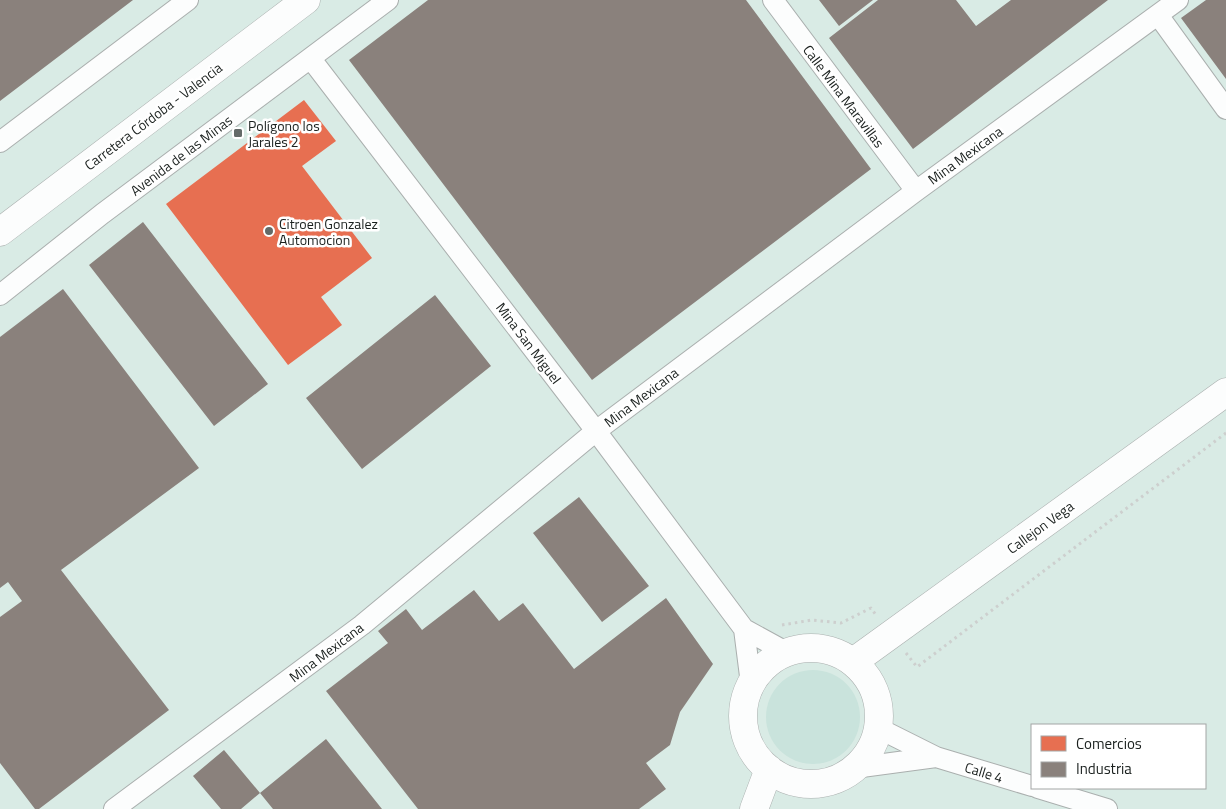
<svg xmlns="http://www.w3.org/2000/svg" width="1226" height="809" font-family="'Titillium Web',sans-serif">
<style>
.built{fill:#d9ebe5;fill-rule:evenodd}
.green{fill:#c9e3dc}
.shops{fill:#e76f51}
.industry{fill:#8a817c}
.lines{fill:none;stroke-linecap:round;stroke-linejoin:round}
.street-casing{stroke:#aaafae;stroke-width:22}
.secondary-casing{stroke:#aaafae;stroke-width:29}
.path{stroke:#cdcfce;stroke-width:3;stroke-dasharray:2.5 4;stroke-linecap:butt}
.street{stroke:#fcfdfd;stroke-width:20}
.secondary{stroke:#fcfdfd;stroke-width:28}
.poi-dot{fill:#636a68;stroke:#fff;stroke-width:2}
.labels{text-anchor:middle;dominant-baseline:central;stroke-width:5;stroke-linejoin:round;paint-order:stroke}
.street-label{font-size:14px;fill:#1a201e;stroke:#fff}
.poi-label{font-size:14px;fill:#1a201e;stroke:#fff;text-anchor:start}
</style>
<rect width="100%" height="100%" fill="#eaf2f0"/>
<path class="built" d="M0 0H1226V809H0ZM1032 725H1205V788H1032Z"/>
<path class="green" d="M766 717a47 47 0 1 1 94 0a47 47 0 1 1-94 0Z"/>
<path class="shops" d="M304 100 336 141 302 166 372 258 321 297 342 325 288 365 166 204Z"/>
<path class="industry" d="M0 0H133L0 101Z
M428 0H746L871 169 592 380 349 60Z
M819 0H873L839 26Z
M878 0H956L976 26 1011 0H1108L913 149 829 38Z
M1206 0H1226V79L1181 18Z
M143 222 268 384 214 426 89 265Z
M63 289 199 468 61 570 169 710 39 809H35L0 763V617L22 601 8 582 0 588V337Z
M435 295 491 366 362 469 306 398Z
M579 497 649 586 602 622 533 533Z
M474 590 499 621 523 603 574 669 666 598 713 664 680 712 670 745 646 763 666 789 639 809H418L326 691 388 643 378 631 406 609 422 630Z
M326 739 382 809H273L260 793Z
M224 750 260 793 241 809H221L193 776Z"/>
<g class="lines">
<defs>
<path id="street" d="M773 0 916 191
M1158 15 1226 109
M311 59 596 431 744 629 786 652
M0 142 188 0
M0 295 102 214 388 0
M744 629 751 684
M878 728 936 757 1032 786
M854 768 936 757
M1038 788 1107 809
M114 809 362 625 596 431 916 191 1178 0"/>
<path id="secondary" d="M0 232 306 0
M743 716a68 68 0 1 1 136 0a68 68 0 1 1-136 0Z
M853 662 1226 392
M754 809 769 769"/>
</defs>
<use href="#street" class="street-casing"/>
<use href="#secondary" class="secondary-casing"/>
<path class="path" d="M782 625 812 620 841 623 871 608 876 615
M906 653 917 667 1226 433"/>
<use href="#street" class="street"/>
<use href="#secondary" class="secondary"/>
</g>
<g class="poi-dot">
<rect x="233" y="128" width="10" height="10" rx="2.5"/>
<circle cx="269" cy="231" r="5"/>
</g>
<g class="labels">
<g class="street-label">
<text transform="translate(844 96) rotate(53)">Calle Mina Maravillas</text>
<text transform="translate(153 116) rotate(-37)">Carretera Córdoba - Valencia</text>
<text transform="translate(181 155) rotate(-37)">Avenida de las Minas</text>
<text transform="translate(965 155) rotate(-36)">Mina Mexicana</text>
<text transform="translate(529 343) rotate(53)">Mina San Miguel</text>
<text transform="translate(641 397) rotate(-37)">Mina Mexicana</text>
<text transform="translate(1040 527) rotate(-36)">Callejon Vega</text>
<text transform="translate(326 652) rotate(-37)">Mina Mexicana</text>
<text transform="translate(984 772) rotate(17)">Calle 4</text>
</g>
<g class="poi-label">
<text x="248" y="125">Polígono los<tspan x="248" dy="16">Jarales 2</tspan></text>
<text x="279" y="223">Citroen Gonzalez<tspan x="279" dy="16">Automocion</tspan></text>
</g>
</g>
<rect x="1031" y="724" width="175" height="65" fill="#ffffff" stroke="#a3a6a5"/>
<rect x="1041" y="736" width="25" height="15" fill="#e76f51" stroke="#a3a6a5"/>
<text x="1076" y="749" font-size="15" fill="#1a201e">Comercios</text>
<rect x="1041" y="762" width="25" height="15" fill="#8a817c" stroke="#a3a6a5"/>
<text x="1076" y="774" font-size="15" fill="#1a201e">Industria</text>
</svg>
